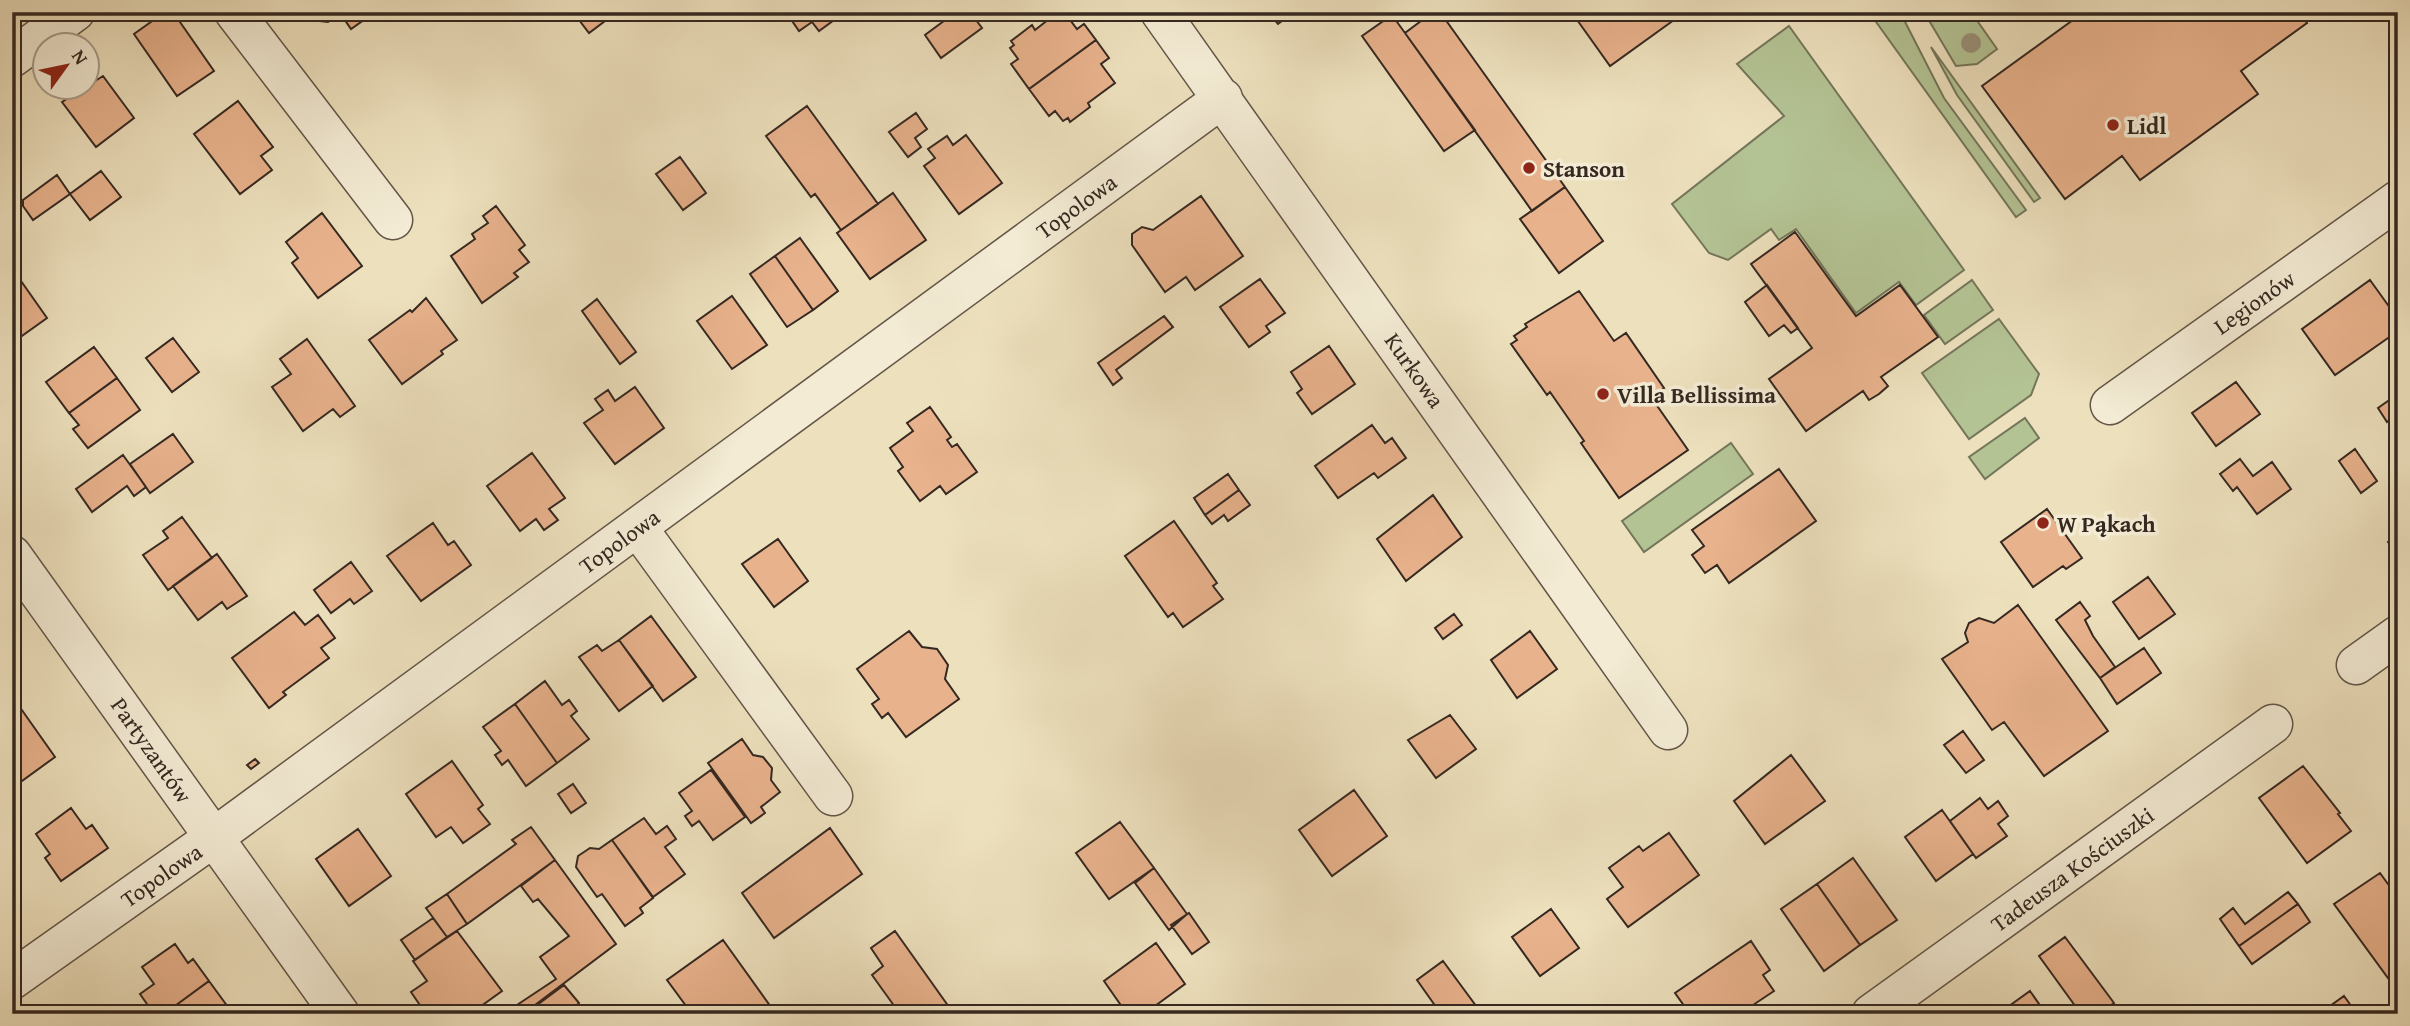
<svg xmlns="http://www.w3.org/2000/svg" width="2410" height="1026" font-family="'Gentium Book Plus',serif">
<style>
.green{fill:#b4c394;stroke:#74765a;stroke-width:2}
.building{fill:#e8b28c;stroke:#352821;stroke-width:2}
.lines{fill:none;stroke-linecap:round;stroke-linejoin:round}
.minor-casing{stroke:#635648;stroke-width:41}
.minor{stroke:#f3ebd4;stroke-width:38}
.tree{fill:#999077}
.poi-dot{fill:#8f2418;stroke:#f3ebd4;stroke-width:2.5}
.labels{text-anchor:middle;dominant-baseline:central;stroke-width:7;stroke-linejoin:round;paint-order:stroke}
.poi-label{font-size:23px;font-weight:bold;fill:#352821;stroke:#f3ebd4;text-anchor:start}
.street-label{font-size:23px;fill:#352821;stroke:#f3ebd4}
</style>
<rect width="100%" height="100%" fill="#ede0bd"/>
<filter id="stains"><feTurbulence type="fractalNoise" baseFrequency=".00286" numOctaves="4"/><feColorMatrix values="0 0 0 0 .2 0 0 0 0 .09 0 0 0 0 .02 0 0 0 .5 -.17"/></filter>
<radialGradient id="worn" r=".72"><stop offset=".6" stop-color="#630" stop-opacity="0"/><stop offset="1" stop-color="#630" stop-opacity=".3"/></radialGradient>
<path class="green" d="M1869 12H1900L1944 98 2026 210 2016 217Z
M1924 12H1971L1997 49 1977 64 1956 66Z
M1789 26 1964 270 1916 305 1899 282 1856 313 1796 229 1779 240 1771 229 1728 260 1709 253 1672 204 1784 116 1737 64Z
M1931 47 2040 198 2034 202 1957 95Z
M1972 280 1993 310 1945 344 1924 315Z
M1999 319 2039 374 2031 395 1969 439 1922 373Z
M2025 418 2039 438 1985 479 1969 457Z
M1731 443 1753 474 1644 552 1622 521Z"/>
<path class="building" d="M165 12H173L214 71 177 96 134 34Z
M314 12H375L351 29 340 13 328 22 320 21Z
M617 12 589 33 576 16 566 12Z
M786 12H845L819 31 812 22 799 31Z
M956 12H970L982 28 941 58 925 35Z
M1058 12H1064L1077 29 1084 24 1096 40 1029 89 1011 64 1018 59 1010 48 1014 45 1011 41 1032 25 1035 30Z
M1268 12H1294L1278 24Z
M1433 12H1440L1565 187 1532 211 1405 33Z
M1581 12H1685L1610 66 1575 17Z
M2084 12H2299L2307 23 2241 71 2258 94 2140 180 2122 156 2065 199 1982 86Z
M1392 15 1475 130 1444 151 1362 36Z
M1096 40 1109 58 1101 64 1115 83 1088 103 1090 107 1070 122 1068 118 1063 121 1055 111 1049 116 1029 89Z
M103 76 134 118 96 147 62 102Z
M238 101 273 147 261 156 272 170 240 194 194 134Z
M807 106 878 204 841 230 815 194 811 197 766 136Z
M916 113 927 129 915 138 921 147 908 157 889 132Z
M966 135 1002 183 959 214 924 166 935 158 928 149 947 136 953 145Z
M680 157 706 193 683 210 656 174Z
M101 171 121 197 90 220 70 194Z
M57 175 70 194 33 220 23 206V200Z
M1565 187 1603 241 1559 273 1520 219Z
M893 193 926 240 870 279 837 233Z
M1201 196 1243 256 1195 290 1186 277 1165 292 1132 245V234L1142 227 1153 230Z
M496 206 525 245 519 250 529 262 514 273 518 277 482 303 451 256 475 239 472 234 488 223 483 216Z
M322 213 362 266 318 298 292 263 298 258 286 242Z
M1795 232 1856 316 1900 285 1938 337 1881 377 1888 386 1879 394 1869 400 1863 391 1806 431 1769 379 1812 348 1751 264Z
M800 238 838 291 813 310 775 256Z
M775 256 813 310 787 327 750 274Z
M14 271 47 318 12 343V272Z
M1260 279 1285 313 1266 326 1270 332 1249 347 1220 307Z
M2370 280 2398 319V331L2335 375 2302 329Z
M1767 285 1798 328 1791 333 1784 325 1769 336 1745 302Z
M1579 291 1614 341 1626 333 1664 388 1651 397 1688 450 1619 498 1581 443 1584 441 1566 415 1550 392 1547 395 1511 344 1517 340 1514 336 1527 327 1525 324Z
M732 296 767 345 732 369 697 321Z
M426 298 457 340 441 351 443 354 402 384 369 340 410 310 412 312Z
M597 299 636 352 620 364 582 311Z
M1164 316 1173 327 1116 370 1122 378 1113 385 1098 363Z
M173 338 199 372 172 392 146 358Z
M307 339 355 406 340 417 333 409 303 431 272 387 291 374 280 359Z
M1329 346 1355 384 1312 414 1297 393 1302 389 1291 372Z
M94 347 117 378 69 413 46 382Z
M117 378 140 410 88 448 73 429 79 425 69 413Z
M2236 382 2260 414 2216 446 2192 413Z
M635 387 664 428 615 464 584 423 603 410 595 399 608 390 615 401Z
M2398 394V414L2387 422 2378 408Z
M930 407 951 437 947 440 952 447 957 444 977 472 946 494 940 486 920 501 898 471 903 467 890 448 913 431 907 423Z
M1372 425 1385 443 1392 438 1406 458 1378 478 1374 473 1338 498 1315 466Z
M173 434 193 462 150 493 130 464Z
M2355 449 2377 481 2361 493 2339 461Z
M532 453 565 498 549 509 558 520 544 530 536 519 520 531 487 486Z
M123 455 146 487 134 496 127 486 92 512 76 489Z
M2240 459 2253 476 2272 462 2291 489 2257 514 2237 487 2233 491 2220 474Z
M1779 469 1816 521 1729 583 1717 565 1705 573 1692 555 1704 546 1692 530Z
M1228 474 1239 490 1205 515 1194 498Z
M1239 490 1250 505 1228 521 1224 515 1212 524 1205 515Z
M1433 495 1462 537 1406 581 1377 539Z
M2047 509 2082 558 2066 569 2063 566 2033 587 2001 542Z
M182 517 212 558 168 590 143 555 168 538 163 531Z
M1174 521 1217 583 1213 586 1223 599 1183 627 1173 613 1168 617 1125 556Z
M433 523 448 545 454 541 471 565 421 601 387 556Z
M2398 535V556L2388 542Z
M778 539 808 581 774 607 742 564Z
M217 554 247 596 227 609 222 602 198 620 173 586Z
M351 562 372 591 354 604 350 599 331 613 314 590Z
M2148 577 2175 614 2139 639 2113 602Z
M2080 602 2090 616 2085 620 2093 636 2115 667 2100 678 2056 620Z
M2018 605 2108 731 2044 776 2004 722 1992 730 1942 659 1968 642 1965 633 1969 623 1979 618 1994 623Z
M294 612 305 625 318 615 335 638 321 648 329 658 283 692 286 695 269 708 232 658Z
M1454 614 1462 625 1443 639 1435 628Z
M651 616 696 677 663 701 619 640Z
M909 631 922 647 937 649 948 665 945 679 959 699 906 737 888 713 882 718 872 704 879 699 857 669Z
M1530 631 1557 669 1517 698 1491 660Z
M619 640 653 686 619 711 579 657 597 645 602 651Z
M2144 648 2161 673 2117 704 2100 678Z
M545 681 562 705 569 700 577 711 571 716 589 739 557 763 515 704Z
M12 696 55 757 15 786 12 782Z
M515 704 557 763 526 786 508 760 502 765 495 755 501 751 483 727Z
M1450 715 1476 749 1436 778 1408 740Z
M1963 731 1984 760 1966 773 1944 745Z
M742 739 753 755 763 757 772 768 771 780 780 792 761 807 765 813 751 823 708 763Z
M1791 755 1825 801 1765 844 1734 801Z
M255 759 259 763 251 769 247 765Z
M452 761 483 805 478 809 490 824 463 843 451 827 436 837 406 794Z
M2303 766 2340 813 2338 814 2351 831 2307 863 2259 798Z
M711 770 745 817 713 840 699 821 692 826 685 816 692 811 679 793Z
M573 784 586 803 571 813 558 794Z
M1354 790 1387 836 1332 876 1299 830Z
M1980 798 1988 809 1998 801 2008 816 1998 824 2007 836 1976 858 1950 821Z
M71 808 86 829 92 825 108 848 61 881 45 858 50 854 36 834Z
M1942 810 1973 854 1936 881 1905 837Z
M644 818 656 834 667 826 676 839 665 847 685 874 653 897 612 840Z
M1120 822 1154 868 1109 899 1076 853Z
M531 827 555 860 467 924 447 894 516 844 512 840Z
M830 828 862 874 774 938 742 893Z
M358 829 391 876 349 906 316 859Z
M1669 833 1699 875 1628 927 1607 899 1623 887 1609 868 1639 846 1643 851Z
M612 840 653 898 640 908 643 913 625 926 602 894 597 897 576 867 578 856 590 848 599 849Z
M1853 858 1897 920 1860 945 1817 884Z
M555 860 616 944 523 1014 517 1005 556 979 540 957 569 936 538 899 533 902 521 886Z
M1154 868 1187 914 1169 930 1135 883Z
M2380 873 2393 891 2398 890V971L2388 978 2334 904Z
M1817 884 1860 945 1824 971 1781 909Z
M2288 892 2298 904 2239 946 2220 919 2233 908 2245 924Z
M447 894 467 924 447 937 426 908Z
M2298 904 2310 922 2252 964 2239 946Z
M1551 909 1579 948 1540 976 1512 937Z
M1189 913 1209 942 1192 954 1171 925Z
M433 918 447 937 415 960 401 940Z
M457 931 502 991 470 1014H426L411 992 427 981 413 961Z
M895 931 949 1007 939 1014H917L911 1007 900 1014 872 975 883 966 871 948Z
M2065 937 2114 1003 2099 1014H2081L2039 956Z
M723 940 776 1014H692L667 980Z
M1751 941 1770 970 1763 975 1774 991 1750 1007 1753 1014H1690L1675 993Z
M1156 943 1185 984 1144 1014H1127L1104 981Z
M175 944 188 963 193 959 209 981 172 1008 154 1014 140 994 154 984 142 967Z
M1443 961 1482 1014H1441L1417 980Z
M209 981 228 1007 223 1011 225 1014H175L172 1008Z
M564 985 579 1003 578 1004 564 1014H525Z
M2030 991 2046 1014H1998Z
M2344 996 2357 1014H2319Z"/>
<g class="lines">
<defs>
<path id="minor" d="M234 12 393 220
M1160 12 1668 730
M12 58 75 12
M2110 405 2398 200
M638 528 833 796
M12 555 340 1014
M2356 665 2398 635
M12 980 213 838 1223 98
M1871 1014 2273 724"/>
</defs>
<use href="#minor" class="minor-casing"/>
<use href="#minor" class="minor"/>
</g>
<circle class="tree" cx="1971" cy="43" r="10"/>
<g class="poi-dot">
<circle cx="2113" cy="125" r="7"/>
<circle cx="1529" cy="168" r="7"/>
<circle cx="1603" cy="394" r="7"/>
<circle cx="2043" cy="523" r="7"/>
</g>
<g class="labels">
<g class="poi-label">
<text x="2127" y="125">Lidl</text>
<text x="1543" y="168">Stanson</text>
<text x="1617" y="394">Villa Bellissima</text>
<text x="2057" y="523">W Pąkach</text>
</g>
<g class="street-label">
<text transform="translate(1076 206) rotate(-36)">Topolowa</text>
<text transform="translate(2254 302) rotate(-35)">Legionów</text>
<text transform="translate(1415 370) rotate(55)">Kurkowa</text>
<text transform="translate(619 541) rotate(-36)">Topolowa</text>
<text transform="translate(152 750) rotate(55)">Partyzantów</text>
<text transform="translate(2072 869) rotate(-36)">Tadeusza Kościuszki</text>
<text transform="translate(161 875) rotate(-35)">Topolowa</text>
</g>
</g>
<rect width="2410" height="1026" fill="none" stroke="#ede0bd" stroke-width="42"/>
<rect x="14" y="14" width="2382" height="998" fill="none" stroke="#352821" stroke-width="3.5"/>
<rect x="21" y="21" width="2368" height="984" fill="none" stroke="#352821" stroke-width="2"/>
<g transform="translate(66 66) rotate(57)"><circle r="33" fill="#f3ebd4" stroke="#a79d8c" stroke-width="2"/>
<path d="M0-5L12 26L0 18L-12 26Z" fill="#8f2418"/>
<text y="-10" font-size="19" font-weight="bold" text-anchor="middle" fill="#352821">N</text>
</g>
<rect width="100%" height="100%" filter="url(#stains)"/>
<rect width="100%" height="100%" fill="url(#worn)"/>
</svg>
